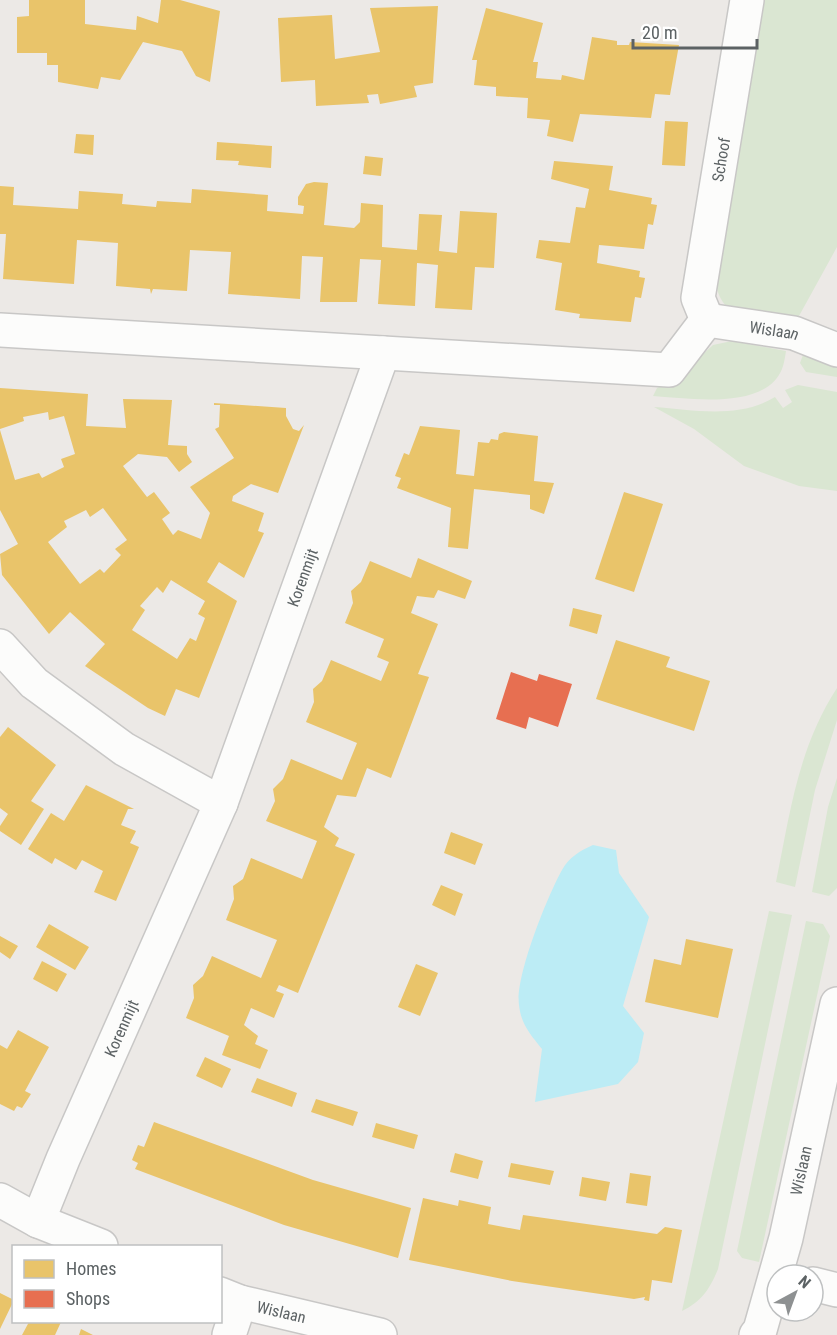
<svg xmlns="http://www.w3.org/2000/svg" width="837" height="1335" font-family="'Roboto Condensed',sans-serif">
<style>
.green{fill:#dae6d2}
.water{fill:#bcecf5}
.homes{fill:#e9c46a;fill-rule:evenodd}
.shops{fill:#e76f51}
.lines{fill:none;stroke-linecap:round;stroke-linejoin:round}
.minor-casing{stroke:#c8c7c6;stroke-width:36}
.minor{stroke:#fcfcfb;stroke-width:33}
.labels{text-anchor:middle;dominant-baseline:central;stroke-width:6;stroke-linejoin:round;paint-order:stroke}
.street-label{font-size:16px;fill:#5c6264;stroke:#fff}
</style>
<rect width="100%" height="100%" fill="#ece9e6"/>
<path class="green" d="M762 0H837V247L799 316C779 326 732 321 721 299 717 292 716 283 714 276Z
M732 341 786 351C785 357 784 364 782 369 765 411 688 398 653 396L657 388 678 377 713 345Z
M803 355 837 362V377L806 372 800 363Z
M798 385 837 392V491L799 486 744 466 694 429 654 407C694 410 739 419 775 397L783 408 792 402 785 390Z
M837 688V720L815 790 795 887 776 882C790 813 798 748 837 688Z
M837 778V888L829 896 812 892 828 807Z
M769 911 792 915 718 1269C710 1289 701 1302 682 1311Z
M806 921 823 924 830 936 759 1262 742 1258 737 1251Z"/>
<path class="water" d="M593 845 616 850 619 873 649 917 623 1006 644 1033 638 1062 618 1084 535 1102 542 1049C530 1034 521 1024 519 1005 515 977 547 897 562 870 569 857 580 851 593 845Z"/>
<path class="homes" d="M29 0H85V24L136 30 137 16 158 23 161 0H180L220 11 210 82 196 76 182 51 143 42 120 80 101 77 98 89 58 82V65H47V53H17V17L29 16Z
M438 6 433 83 414 86 417 97 380 104 378 94 367 95 369 103 316 106 315 80 281 82 278 18 332 15 335 59 380 52 370 8Z
M486 8 543 23 533 62H538L536 78 561 80 562 75 584 80 592 37 617 41V45H629L630 42 679 45 670 95 655 94 651 118 580 114 573 142 547 136 550 120 527 118 528 98 496 96V87L474 85 477 60H472Z
M665 121 688 122 685 166 662 165Z
M76 134 94 135 93 155 74 153Z
M217 142 272 146 271 168 238 165 239 161 216 160Z
M365 156 383 158 381 176 363 174Z
M554 161 613 166 609 190 652 198 651 204 657 205 653 225 648 224 644 249 599 245 597 263 640 271 639 277 645 278 641 298 635 297 631 322 579 318 580 314 555 310 562 263 536 258 539 240 570 243 576 207 585 208 589 189 551 179Z
M314 182 328 183 324 225 354 228 360 222 361 203 383 205 382 247 417 250 419 214 442 215 439 251 457 253 460 211 497 213 494 268 475 267 472 310 435 308 438 265 417 263 415 306 378 304 381 260 360 259 357 302H320L323 257 302 256 300 299 228 294 231 252 210 251 190 250 187 291 153 289 151 294 150 289 116 286 118 243 77 240 74 284 3 279 6 234H0V186L14 187 13 205 78 209 79 191 123 194 122 204 156 207 157 201 191 203 192 189 268 195 267 211 303 214 304 206 298 205V197L306 184Z
M0 388 88 394 86 426 126 428 123 399 172 400 168 445 187 446V454L192 462 179 472 167 457 138 454 123 466 147 497 154 492 170 513 162 519 173 535 178 530 201 539 210 513 190 487 234 458 215 429 219 427 220 405H214V403L286 408V416L293 429 299 431 304 425 278 493 251 484 233 496 232 501 264 513 258 531 264 533 244 578 219 562 207 582 237 601 199 698 176 689 165 716 148 708 85 666 105 644 70 612 49 634 2 575 0 554 18 544 0 510V430L15 480 39 473 42 478 64 467 61 459 75 454 64 416 49 420 48 412 23 417 24 421 0 429ZM103 508 127 540 115 549 121 555 104 573 100 569 80 584 48 542 67 527 64 521 86 510 90 517ZM171 580 205 601 198 614 205 618 196 641 190 638 177 659 132 630 145 610 140 606 157 587 163 593Z
M420 426 460 430 456 474 474 476 478 442 489 443 491 439 498 440 499 434 504 432 538 436 534 481 554 483 544 514 530 509V495L474 489 468 549 448 547 451 508 397 488 401 478 395 476 404 453 409 455Z
M624 492 663 504 634 592 595 579Z
M418 558 472 581 465 599 438 590 434 598 417 596 411 613 438 624 418 674 429 677 391 778 367 768 356 797 337 795 324 827 339 838 335 846 355 854 298 993 279 985 276 991 284 994 274 1018 251 1008 244 1025 258 1036 255 1044 268 1050 260 1069 222 1055 229 1036 186 1018 194 998 193 985 203 976 212 956 261 978 277 940 226 920 234 899 233 886 243 879 251 858 302 879 317 841 266 821 275 801 273 789 283 779 291 759 342 780 357 743 306 722 314 702 313 689 322 681 331 660 381 681 389 662 377 657 384 639 345 623 353 603 351 591 361 582 370 561 411 578Z
M573 608 602 615 597 634 569 626Z
M616 640 670 657 666 667 710 681 694 731 596 699Z
M8 727 56 765 31 801 44 809 21 845 0 831V826L8 814 0 808V737Z
M86 785 134 809H128L121 825 136 831 130 843 139 847 116 901 94 892 103 871 82 860 76 870 55 858 52 864 28 849 51 813 64 821Z
M451 832 483 844 475 865 444 853Z
M441 885 463 894 455 916 432 905Z
M49 924 89 947 75 970 36 947Z
M0 936 18 946 10 959 0 952Z
M686 939 733 949 718 1018 645 1002 654 959 681 965Z
M42 961 67 974 57 992 33 979Z
M416 964 438 973 420 1016 398 1007Z
M18 1030 49 1047 25 1091 31 1094 22 1108 17 1106 14 1111 0 1104V1045L7 1049Z
M205 1057 231 1069 222 1088 196 1076Z
M257 1078 297 1093 292 1107 251 1092Z
M316 1099 358 1112 353 1126 311 1112Z
M154 1122 313 1180 411 1208 398 1258 284 1225 135 1169 138 1163 132 1160 138 1145 144 1147Z
M376 1123 418 1135 414 1149 372 1137Z
M455 1153 483 1161 478 1179 450 1172Z
M511 1163 554 1171 550 1185 508 1177Z
M630 1173 651 1176 647 1206 626 1203Z
M582 1177 610 1182 606 1201 579 1196Z
M423 1198 458 1206 459 1200 491 1207 488 1224 520 1230 523 1215 657 1234 665 1227 682 1230 672 1283 652 1280 649 1301 644 1300 645 1297 634 1299 512 1281 409 1260Z
M0 1293 14 1300 0 1329Z
M29 1322H61L55 1335H22Z
M81 1329 93 1335H79Z"/>
<path class="shops" d="M511 672 537 681 539 674 572 684 558 727 529 717 526 729 496 719Z"/>
<g class="lines">
<defs>
<g id="minor">
<path id="s1" d="M707 320 698 298 747 0"/>
<path id="s2" d="M707 320 794 333 837 350"/>
<path d="M0 330 669 370 707 320"/>
<path d="M0 646 34 683 124 749 221 803"/>
<path d="M0 1200 38 1221 101 1246"/>
<path id="s3" d="M38 1221 63 1159 221 803 383 353"/>
<path d="M813 1284 837 1290"/>
<path id="s4" d="M220 1294 240 1302 380 1335"/>
<path d="M229 1335 240 1302"/>
<path id="s5" d="M756 1335 760 1330 786 1238 837 1004"/>
</g>
</defs>
<use href="#minor" class="minor-casing"/>
<use href="#minor" class="minor"/>
</g>
<g class="labels">
<g class="street-label">
<text stroke="none"><textPath href="#s1" startOffset="164">Schoof</textPath></text>
<text stroke="none"><textPath href="#s2" startOffset="68">Wislaan</textPath></text>
<text stroke="none"><textPath href="#s3" startOffset="696">Korenmijt</textPath></text>
<text stroke="none"><textPath href="#s3" startOffset="210">Korenmijt</textPath></text>
<text stroke="none"><textPath href="#s5" startOffset="171">Wislaan</textPath></text>
<text stroke="none"><textPath href="#s4" startOffset="64">Wislaan</textPath></text>
</g>
</g>
<rect x="12" y="1245" width="210" height="78" fill="#ffffff" stroke="#bec0c1" stroke-width="1.5"/>
<rect x="24" y="1260" width="30" height="18" fill="#e9c46a" stroke="#bec0c1" stroke-width="1.5"/>
<text x="66" y="1275" font-size="18" fill="#5c6264">Homes</text>
<rect x="24" y="1290" width="30" height="18" fill="#e76f51" stroke="#bec0c1" stroke-width="1.5"/>
<text x="66" y="1305" font-size="18" fill="#5c6264">Shops</text>
<g transform="translate(795 1293) rotate(41)"><circle r="28" fill="#ffffff" stroke="#bec0c1" stroke-width="1.5"/>
<path d="M0-4.5L10 22L0 15L-10 22Z" fill="#8e9192"/>
<text y="-9" font-size="16" font-weight="bold" text-anchor="middle" fill="#5c6264">N</text>
</g>
<path d="M633 39v9h124v-9" fill="none" stroke="#5c6264" stroke-width="3"/>
<text x="642" y="39" font-size="18" fill="#5c6264" stroke="#ffffff" stroke-width="4.5" paint-order="stroke">20 m</text>
</svg>
